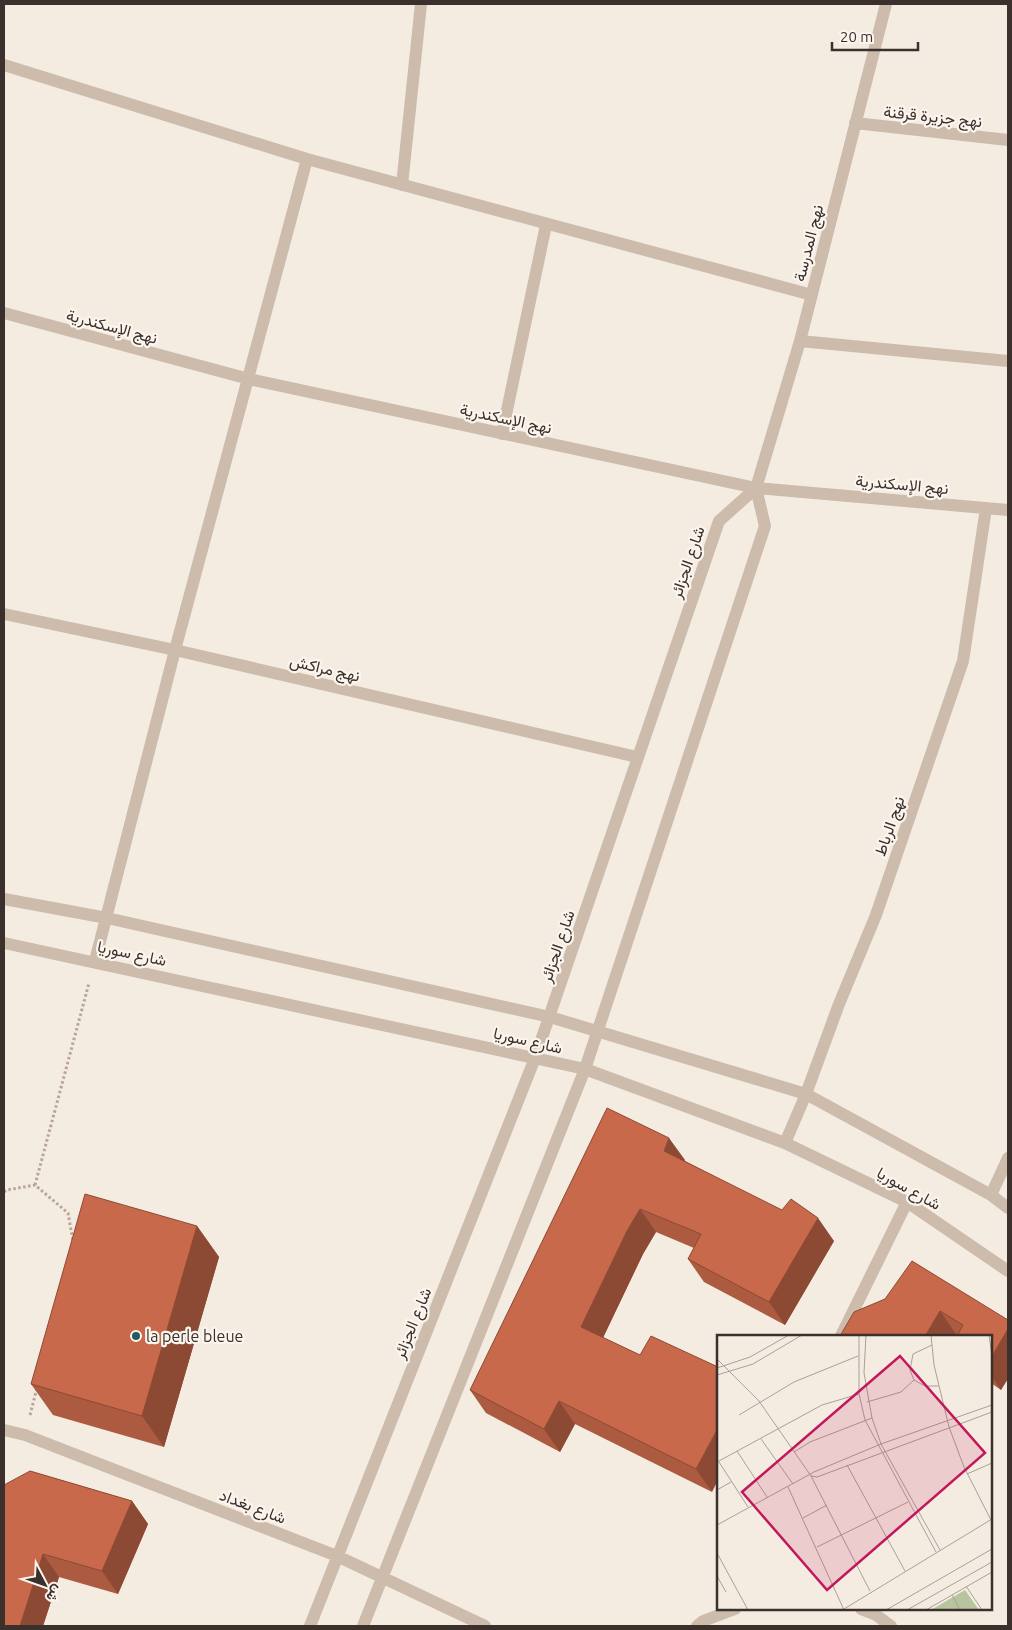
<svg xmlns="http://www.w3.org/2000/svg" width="1012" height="1630" font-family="Ubuntu,Vazirmatn,sans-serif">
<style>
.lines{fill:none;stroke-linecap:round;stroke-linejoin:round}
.path{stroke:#b9a596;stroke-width:3;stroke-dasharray:2.5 2.5;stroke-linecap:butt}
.lane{stroke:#cdbbac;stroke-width:12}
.street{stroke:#cdbbac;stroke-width:12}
.wall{fill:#ac5a40}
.shaded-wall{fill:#8c4a34}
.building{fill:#c8694b;stroke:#8c4a34}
.poi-dot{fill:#1f5a5e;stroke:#fbf5ee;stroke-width:2}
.labels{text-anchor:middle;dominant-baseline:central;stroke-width:4.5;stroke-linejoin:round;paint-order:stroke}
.street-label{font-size:16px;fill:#3b302b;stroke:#fbf5ee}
.poi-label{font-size:16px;fill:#3b302b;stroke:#fbf5ee;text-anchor:start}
.inset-road{fill:none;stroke:#aaa098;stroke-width:1}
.view{fill:#c2185b;fill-opacity:0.15;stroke:#c2185b;stroke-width:2.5}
.inset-edge{fill:none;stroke:#3b302b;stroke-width:2.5}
</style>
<rect width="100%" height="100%" fill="#f4ebe1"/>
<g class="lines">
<path class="path" d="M35 1185 89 983
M4 1192 7 1190 35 1185 68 1213 73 1241
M30 1415 37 1388"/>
<path class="lane" d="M402 185 421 4"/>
<path class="street" d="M4 65 307 159 812 295
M855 123 1008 140
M4 313 249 379 756 488 1008 510
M800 341 1008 361
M502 434 546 225
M4 614 175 650 637 757
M4 899 107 918 550 1017 806 1094 991 1195 1008 1208
M4 943 585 1069 785 1143 907 1202 1008 1271
M95 961 175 650 307 159
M785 1143 806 1094 839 1004 876 915 963 661 986 508
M991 1195 1008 1158
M841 1336 907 1202
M4 1430 25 1435 337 1556 485 1626
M861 1609 876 1615 891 1626
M310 1626 535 1058 719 521 756 488
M363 1626 585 1069 765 526 756 488 800 341 886 4
M697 1626 703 1621 735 1609"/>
</g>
<path class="wall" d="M685 1160V1161L834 1241 785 1325 704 1282 688 1259 694 1248 656 1232 643 1254 603 1338 640 1355 712 1492 575 1424 560 1452 486 1413 470 1390Z
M197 1226 219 1257 164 1447 53 1415 31 1384Z
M885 1299 1008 1320 1001 1390 991 1383V1336L957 1335Z
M30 1471 132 1501 148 1524 118 1594 59 1577 43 1626H4Z"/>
<path class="shaded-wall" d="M669 1138 685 1160 680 1174 664 1151Z
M640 1209 656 1232 643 1254 597 1350 581 1327 627 1231Z
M818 1218 834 1241 785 1325 769 1302Z
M197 1226 219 1257 164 1447 142 1416Z
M940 1311 956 1334 955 1336H925Z
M1008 1329V1379L1001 1390 991 1375V1358Z
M559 1401 575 1424 560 1452 544 1429Z
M718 1428V1480L712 1492 696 1469Z
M132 1501 148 1524 118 1594 102 1571Z
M43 1554 59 1577 43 1626H20Z"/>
<path class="building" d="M607 1108 669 1138 664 1151 782 1210 791 1199 818 1218 769 1302 688 1259 701 1234 640 1209 627 1231 581 1327 640 1355 651 1336 718 1367V1428L696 1469 559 1401 544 1429 470 1390Z
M85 1194 197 1226 142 1416 31 1384Z
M912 1261 1008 1320V1329L991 1358V1336H957L963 1325 940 1311 925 1336H840L854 1312 885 1299Z
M30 1471 132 1501 102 1571 43 1554 20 1626H4V1485Z"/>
<circle class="poi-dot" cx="136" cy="1336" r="5"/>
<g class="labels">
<g class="street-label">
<text transform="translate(933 116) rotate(6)">نهج جزيرة قرقنة</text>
<text transform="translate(808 243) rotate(-76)">نهج المدرسة</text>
<text transform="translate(112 326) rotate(15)">نهج الإسكندرية</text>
<text transform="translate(506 418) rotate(12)">نهج الإسكندرية</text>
<text transform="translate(902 484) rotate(5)">نهج الإسكندرية</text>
<text transform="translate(687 562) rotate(-71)">شارع الجزائر</text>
<text transform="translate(325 668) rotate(13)">نهج مراكش</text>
<text transform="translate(889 826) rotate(-71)">نهج الرباط</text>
<text transform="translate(557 946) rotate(-71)">شارع الجزائر</text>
<text transform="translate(132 953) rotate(12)">شارع سوريا</text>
<text transform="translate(528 1040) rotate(13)">شارع سوريا</text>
<text transform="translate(909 1188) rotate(29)">شارع سوريا</text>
<text transform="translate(412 1323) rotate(-68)">شارع الجزائر</text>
<text transform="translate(253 1506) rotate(21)">شارع بغداد</text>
</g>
<g class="poi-label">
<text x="146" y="1336">la perle bleue</text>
</g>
</g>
<g transform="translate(717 1335)">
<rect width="275" height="275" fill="#f4ebe1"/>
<path d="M248 255 262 275H214Z" fill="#b8c4a0"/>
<path class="inset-road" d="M142 0V59L148 85 219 217M149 0 147 38 155 83 164 109 223 215M214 0 217 30 232 92 247 132 274 185M272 0 275 21M215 10 196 19 193 35 197 45 208 51H222M0 24 42 66 94 141 153 256M0 33 33 22 72 0M0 40 36 29 85 0M150 67 184 57 197 45M22 80 77 47 141 21M44 104 76 149M20 116 50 162M77 117 93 107 155 83M0 127 105 70 142 59M2 127 31 172M130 130 188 236M250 139 275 128M94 141 100 142 275 77M71 152 127 275M0 155 14 147M86 183 110 170M0 190 97 137 164 109 275 70M100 212 191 167M0 218 31 275M0 241 9 257M249 251 265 275M235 260 243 275M127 274 275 184M169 275 275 214M190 275 275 227M209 275 275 237"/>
<path class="view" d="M183 21 268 118 110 255 25 157Z"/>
<rect width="275" height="275" class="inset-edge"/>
</g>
<rect width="1012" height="1630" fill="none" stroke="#3b302b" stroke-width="10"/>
<g transform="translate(45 1585) rotate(131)" stroke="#fbf5ee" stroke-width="4" paint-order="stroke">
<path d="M0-4L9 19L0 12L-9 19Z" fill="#3b302b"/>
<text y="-8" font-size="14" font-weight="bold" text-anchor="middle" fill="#3b302b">ش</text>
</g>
<path d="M832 42v8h86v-8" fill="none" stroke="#3b302b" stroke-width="2.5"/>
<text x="840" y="42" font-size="15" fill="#3b302b" stroke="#fbf5ee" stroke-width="4" paint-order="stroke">20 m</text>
</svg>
